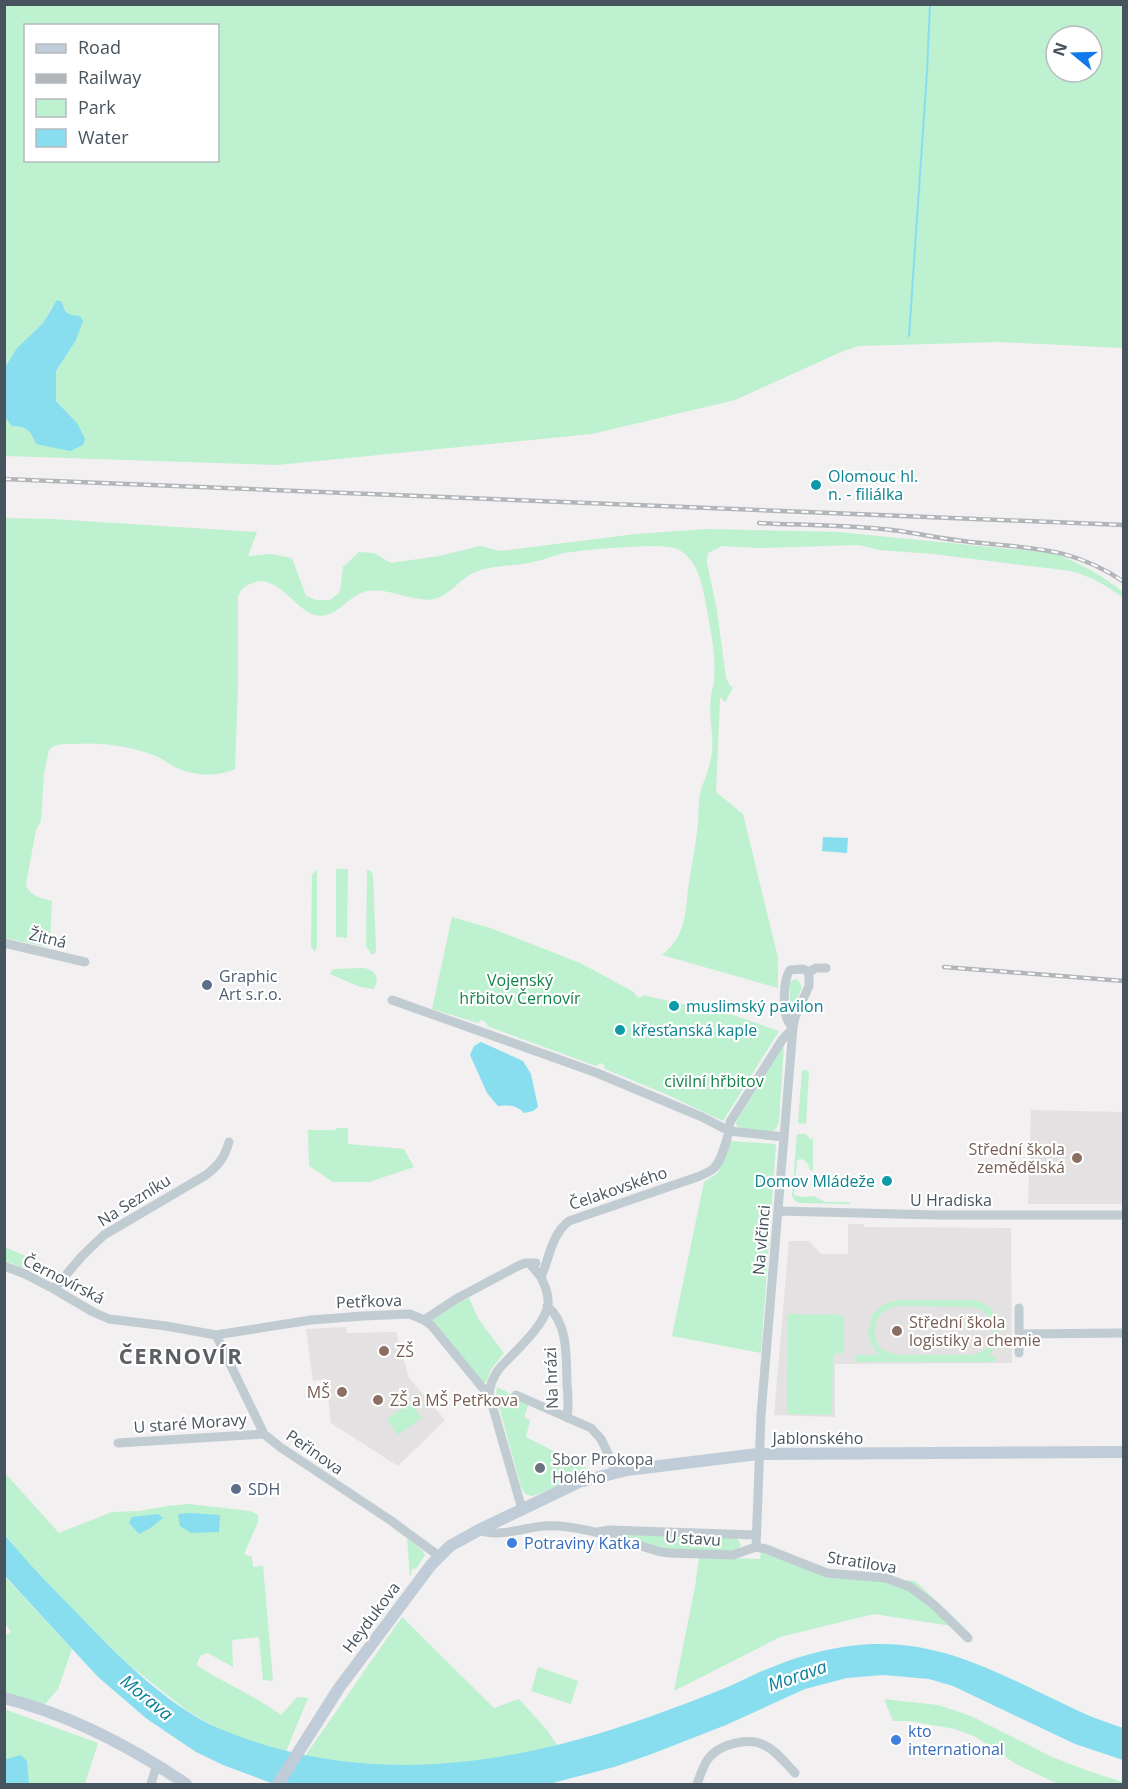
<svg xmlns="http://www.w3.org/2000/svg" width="1128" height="1789" font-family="'Open Sans',sans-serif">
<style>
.education{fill:#e3e1e2}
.green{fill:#bdf1cf;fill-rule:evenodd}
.water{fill:#88deef}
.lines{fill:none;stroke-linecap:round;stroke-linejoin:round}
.stream{stroke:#88deef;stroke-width:2}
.street{stroke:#c0cbd2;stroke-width:9}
.secondary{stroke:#c0ccd7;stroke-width:12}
.rail-casing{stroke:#b2b5ba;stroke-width:4.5}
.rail{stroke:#fff;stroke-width:2;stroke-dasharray:7;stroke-linecap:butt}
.culture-dot{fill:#0f9aa8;stroke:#fff;stroke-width:2}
.service-dot{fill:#5c6f8a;stroke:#fff;stroke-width:2}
.education-dot{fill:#8d6e63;stroke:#fff;stroke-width:2}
.worship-dot{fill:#6b7280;stroke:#fff;stroke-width:2}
.shop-dot{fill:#3f7fe0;stroke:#fff;stroke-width:2}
.labels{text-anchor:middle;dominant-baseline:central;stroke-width:4.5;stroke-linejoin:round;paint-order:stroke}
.culture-label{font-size:16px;fill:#0d838f;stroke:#fff;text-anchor:start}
.street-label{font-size:16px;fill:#47545e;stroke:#fff}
.service-label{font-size:16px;fill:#4e5e75;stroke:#fff;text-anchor:start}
.park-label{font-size:16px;fill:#148347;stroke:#fff}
.education-label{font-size:16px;fill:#785e54;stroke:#fff;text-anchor:start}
.worship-label{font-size:16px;fill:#5b616d;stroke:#fff;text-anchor:start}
.shop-label{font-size:16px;fill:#366cbe;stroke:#fff;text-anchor:start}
.water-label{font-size:18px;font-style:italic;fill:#088099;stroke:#fff}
.district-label{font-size:22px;font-weight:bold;letter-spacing:1.5px;fill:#5c6065;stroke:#fff}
</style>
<rect width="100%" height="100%" fill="#f2f0f0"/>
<path class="education" d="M1031 1110 1123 1112V1204H1028Z
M848 1224H864V1227L1011 1228 1012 1363 835 1364V1417L774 1415 789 1241H809L821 1254H848Z
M346 1327 347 1333 396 1332 409 1378 445 1420 398 1466 331 1423 326 1379 313 1381 306 1329Z"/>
<path class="green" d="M4 5H1123V348L999 342 859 346 841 352 735 400 592 434 277 465 5 456V418L12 426C28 427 30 430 36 444L77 423 56 401V371L63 360 71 315 65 311 62 302 52 307 43 323 17 348 5 367ZM26 26H218V160H26ZM1056 36H1092V72H1056Z
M5 518 52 519 257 532 248 556 271 554 292 558 306 596 316 600H330L340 592 343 567 359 552 374 553 391 563 439 556 480 546 500 551 636 534 706 529 838 532 1052 553C1079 562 1101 575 1123 592V598C1108 586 1090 576 1071 571L933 554 879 550 858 545 759 548 722 546 708 553 707 563 717 610 726 678 730 686 733 688 725 702 720 697 716 792 743 814 778 958V988L662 955C669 949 675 943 679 934 686 921 686 905 688 890 691 868 696 845 698 823 699 811 698 798 702 787 706 775 711 764 712 752 714 734 708 715 711 697 711 692 714 686 714 680 716 659 712 637 708 616 704 594 701 560 677 549 662 542 583 550 564 553 552 556 541 561 529 563 511 566 493 565 475 572 455 581 446 604 421 599 403 597 385 588 367 591 348 595 336 620 315 615 293 609 277 571 250 584 244 586 240 591 238 597V686L235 769C218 777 194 776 177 768 168 764 162 758 153 755 128 746 101 742 75 744 66 744 55 743 49 750L44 774 41 821 36 830 26 884C29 896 41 898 52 901L50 941 47 947 5 938Z
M317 869V946L315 952 311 947 312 875Z
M336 869H348L347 938 336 937Z
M367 870 371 871 373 875 376 952 372 955 366 946Z
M452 917 493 929 580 963 634 992 636 996 640 998 643 995 695 1007 724 1012 779 1031 723 1121 668 1095 605 1069 604 1065 601 1063 596 1066 487 1026 486 1022 481 1020 478 1023 432 1009Z
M364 968C376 971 380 977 374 989L360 987 330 974 331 971 334 969Z
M795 979 798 980 802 987 791 1016 789 982Z
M784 1044 779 1122C777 1126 777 1129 773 1131 766 1133 743 1130 737 1126L736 1122Z
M802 1070 809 1071 806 1124 798 1123Z
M336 1128H348V1144L404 1149 414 1167 369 1182H333L309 1166 308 1130H335Z
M797 1134H806L810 1139H813V1171L810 1170C808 1164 807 1161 801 1159L797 1160 794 1195 802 1197 814 1196 825 1202H849L850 1204 799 1203 794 1200 792 1195Z
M730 1141 776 1144 761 1353 672 1336 704 1182 718 1173Z
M4 1247 28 1257 23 1268 5 1261Z
M469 1298 479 1320 504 1353 490 1371 487 1381 484 1383 432 1320 447 1308Z
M975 1300C1002 1308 1007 1335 989 1355L995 1356V1362H856V1355H879L870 1342 868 1332 872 1315 882 1305 898 1300ZM899 1306 972 1307 982 1310 988 1316 993 1330 992 1340 988 1347 981 1352 972 1355H897L883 1350 878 1345C870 1324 877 1310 899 1306Z
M788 1314 844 1315V1353L833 1354 832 1415 787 1414Z
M497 1387 529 1403 524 1417 530 1420 526 1437 592 1471 536 1495 531 1496 525 1494 521 1487 496 1396Z
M411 1402 422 1418 398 1435 387 1419Z
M4 1472 59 1533 112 1512 140 1511 167 1506 189 1504 250 1511 258 1515V1522L244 1554 252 1557 253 1567 263 1566 273 1681 263 1680 259 1637 232 1640 233 1667 208 1653 201 1655 196 1665C224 1683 255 1696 281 1715L297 1697 308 1698 285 1754 241 1739 208 1723 185 1709 128 1664 89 1626 27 1562 5 1534Z
M616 1534 737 1538 741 1545 736 1552 664 1550Z
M407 1538 423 1551 425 1555 416 1569 413 1568 411 1571 412 1573 410 1576Z
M761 1552 829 1574 915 1581 965 1628 874 1614 780 1637 674 1691 695 1587 699 1558 702 1557 760 1559Z
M4 1576 72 1649 58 1689 45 1704 5 1693V1635L11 1632 5 1623Z
M402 1617 494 1708 519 1699 547 1730 558 1746C491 1762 423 1775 353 1768 336 1766 320 1762 303 1759Z
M538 1667 578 1681 571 1704 531 1691Z
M884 1699 938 1705 971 1716 1052 1757 1088 1771 1123 1782V1784H1058L1016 1764 976 1737 955 1729 909 1721H893Z
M4 1709 98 1743 85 1784H5Z"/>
<path class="water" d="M57 300 62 302 65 311 71 315 80 316 83 321 76 340 56 371V401L77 423 85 439 83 445 70 451 36 444C30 430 28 427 12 426L5 418V367L17 348 43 323Z
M823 837 848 838 847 853 822 851Z
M481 1042 523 1061 531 1074 538 1107 533 1111 524 1113C516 1105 509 1105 498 1106L487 1093 470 1055 474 1046Z
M191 1513 220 1515 219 1532 191 1533 180 1526 178 1514Z
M158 1514 163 1518 149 1529 139 1534 129 1523 132 1517Z
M4 1534C27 1562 51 1587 76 1612 115 1653 158 1697 209 1724 352 1789 504 1769 649 1717 676 1707 704 1697 730 1686 744 1680 756 1673 770 1668 803 1654 843 1644 879 1644 954 1643 1016 1683 1083 1713 1096 1719 1110 1723 1123 1728V1760L1075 1744 953 1686 929 1679 883 1675 847 1678 805 1689 726 1725 649 1755 614 1767 549 1784H274L223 1765 196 1752 147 1719 98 1677 5 1576Z
M21 1755 27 1761 29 1784H5V1758L7 1759Z"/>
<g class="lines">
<path class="stream" d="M909 336 927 72 930 4"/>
<path class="street" d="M4 943 85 962
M809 972 816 968H826
M392 1000 597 1073 702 1117 729 1131 784 1137
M778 1211 937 1215H1124
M530 1264 541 1277C550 1257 551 1235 569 1221L700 1176C704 1174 709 1172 713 1169 722 1161 729 1134 730 1122L782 1040 793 1028
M4 1266 25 1274 54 1289 93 1312 109 1319 166 1326 216 1335 311 1320 363 1316 410 1314 424 1320 431 1325 486 1392 489 1394
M54 1289 82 1256 104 1235 206 1175C220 1164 224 1158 229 1142
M547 1306C569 1324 566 1359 567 1384 568 1395 569 1407 567 1418
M1019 1308V1353
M424 1320 456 1299 518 1266 525 1263H536
M1019 1334 1124 1333
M216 1335 264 1434 280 1447 390 1520 439 1556
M516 1395 591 1428 601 1439 612 1462 615 1472
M118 1443 264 1434
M522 1509 489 1394C490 1384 493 1377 499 1369 513 1353 545 1326 548 1305 549 1295 545 1286 541 1277
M479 1530C496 1538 524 1528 543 1526 579 1523 626 1542 661 1552L671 1553 733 1555 756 1547
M597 1532 609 1530 756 1535
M756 1547 761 1415 793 1028 795 1017 809 986V972L803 969 790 970C783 980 783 1007 787 1019 788 1022 791 1025 793 1028
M756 1547 766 1549 827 1573 886 1578 910 1587 934 1605 968 1638
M151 1784 157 1764
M697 1784C700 1776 703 1766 708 1759 719 1744 748 1737 764 1745 776 1750 785 1763 795 1773"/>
<path class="secondary" d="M4 1698C71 1715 130 1746 186 1784
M278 1784 339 1688 431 1565 450 1546 479 1530 579 1482 627 1470 758 1454 1124 1452"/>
<defs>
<path id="rail" d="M4 479 1124 525
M759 523C800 525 841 525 882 529 909 531 935 538 963 541 1025 549 1068 544 1124 582
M944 967 1124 981"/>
</defs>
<use href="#rail" class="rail-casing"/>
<use href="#rail" class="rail"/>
</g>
<g class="culture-dot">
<circle cx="816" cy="485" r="6"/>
<circle cx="674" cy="1006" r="6"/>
<circle cx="620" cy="1030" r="6"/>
<circle cx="887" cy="1181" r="6"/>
</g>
<g class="service-dot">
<circle cx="207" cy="985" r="6"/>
<circle cx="236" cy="1489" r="6"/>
</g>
<g class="education-dot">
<circle cx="1077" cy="1158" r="6"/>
<circle cx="897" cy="1331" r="6"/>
<circle cx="384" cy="1351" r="6"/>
<circle cx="342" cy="1392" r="6"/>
<circle cx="378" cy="1400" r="6"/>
</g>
<circle class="worship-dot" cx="540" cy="1468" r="6"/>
<g class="shop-dot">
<circle cx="512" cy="1543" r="6"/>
<circle cx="896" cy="1740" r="6"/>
</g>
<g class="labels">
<g class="culture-label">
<text x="828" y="476">Olomouc hl.<tspan x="828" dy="18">n. - filiálka</tspan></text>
<text x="686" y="1006">muslimský pavilon</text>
<text x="632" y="1030">křesťanská kaple</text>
<text x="875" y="1181" text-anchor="end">Domov Mládeže</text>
</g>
<g class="street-label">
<text transform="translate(48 938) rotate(14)">Žitná</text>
<text transform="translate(618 1188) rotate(-19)">Čelakovského</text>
<text transform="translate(134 1200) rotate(-32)">Na Sezníku</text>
<text x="951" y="1200">U Hradiska</text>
<text transform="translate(761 1240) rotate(-85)">Na vlčinci</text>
<text transform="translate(64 1279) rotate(27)">Černovírská</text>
<text transform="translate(369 1301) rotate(-2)">Petřkova</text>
<text transform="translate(551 1378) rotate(-92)">Na hrázi</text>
<text transform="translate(190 1423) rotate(-4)">U staré Moravy</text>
<text x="818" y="1438">Jablonského</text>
<text transform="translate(315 1452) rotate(35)">Peřinova</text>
<text transform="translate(693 1538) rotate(4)">U stavu</text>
<text transform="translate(862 1562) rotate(9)">Stratilova</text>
<text transform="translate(371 1617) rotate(-53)">Heydukova</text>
</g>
<g class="service-label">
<text x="219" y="976">Graphic<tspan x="219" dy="18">Art s.r.o.</tspan></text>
<text x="248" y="1489">SDH</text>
</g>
<g class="park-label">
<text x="520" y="980">Vojenský<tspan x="520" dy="18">hřbitov Černovír</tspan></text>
<text x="714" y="1081">civilní hřbitov</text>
</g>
<g class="education-label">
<text x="1065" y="1149" text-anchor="end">Střední škola<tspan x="1065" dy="18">zemědělská</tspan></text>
<text x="909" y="1322">Střední škola<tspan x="909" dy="18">logistiky a chemie</tspan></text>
<text x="396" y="1351">ZŠ</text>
<text x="330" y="1392" text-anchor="end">MŠ</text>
<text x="390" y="1400">ZŠ a MŠ Petřkova</text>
</g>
<g class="worship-label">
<text x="552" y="1459">Sbor Prokopa<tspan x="552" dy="18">Holého</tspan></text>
</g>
<g class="shop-label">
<text x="524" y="1543">Potraviny Katka</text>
<text x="908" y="1731">kto<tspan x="908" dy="18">international</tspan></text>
</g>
<g class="water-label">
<text transform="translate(797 1675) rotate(-19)">Morava</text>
<text transform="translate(147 1697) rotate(39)">Morava</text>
</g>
<g class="district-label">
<text x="181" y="1355">ČERNOVÍR</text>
</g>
</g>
<rect width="1128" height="1789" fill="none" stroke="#47545e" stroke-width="12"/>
<rect x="24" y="24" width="195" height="138" fill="#ffffff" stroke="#b5bbbf" stroke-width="1.5"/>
<rect x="36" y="44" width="30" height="9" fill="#c0ccd7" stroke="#b5bbbf" stroke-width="1.5"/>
<text x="78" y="54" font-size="18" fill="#47545e">Road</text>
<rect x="36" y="74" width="30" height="9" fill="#b2b5ba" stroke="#b5bbbf" stroke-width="1.5"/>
<text x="78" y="84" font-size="18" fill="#47545e">Railway</text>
<rect x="36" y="99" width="30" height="18" fill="#bdf1cf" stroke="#b5bbbf" stroke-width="1.5"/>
<text x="78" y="114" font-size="18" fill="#47545e">Park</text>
<rect x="36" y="129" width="30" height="18" fill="#88deef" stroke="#b5bbbf" stroke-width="1.5"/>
<text x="78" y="144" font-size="18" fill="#47545e">Water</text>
<g transform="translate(1074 54) rotate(289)"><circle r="28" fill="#ffffff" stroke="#b5bbbf" stroke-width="1.5"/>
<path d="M0-4.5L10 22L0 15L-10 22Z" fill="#1279ea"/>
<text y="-9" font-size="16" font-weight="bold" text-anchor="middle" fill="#47545e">N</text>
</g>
</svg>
